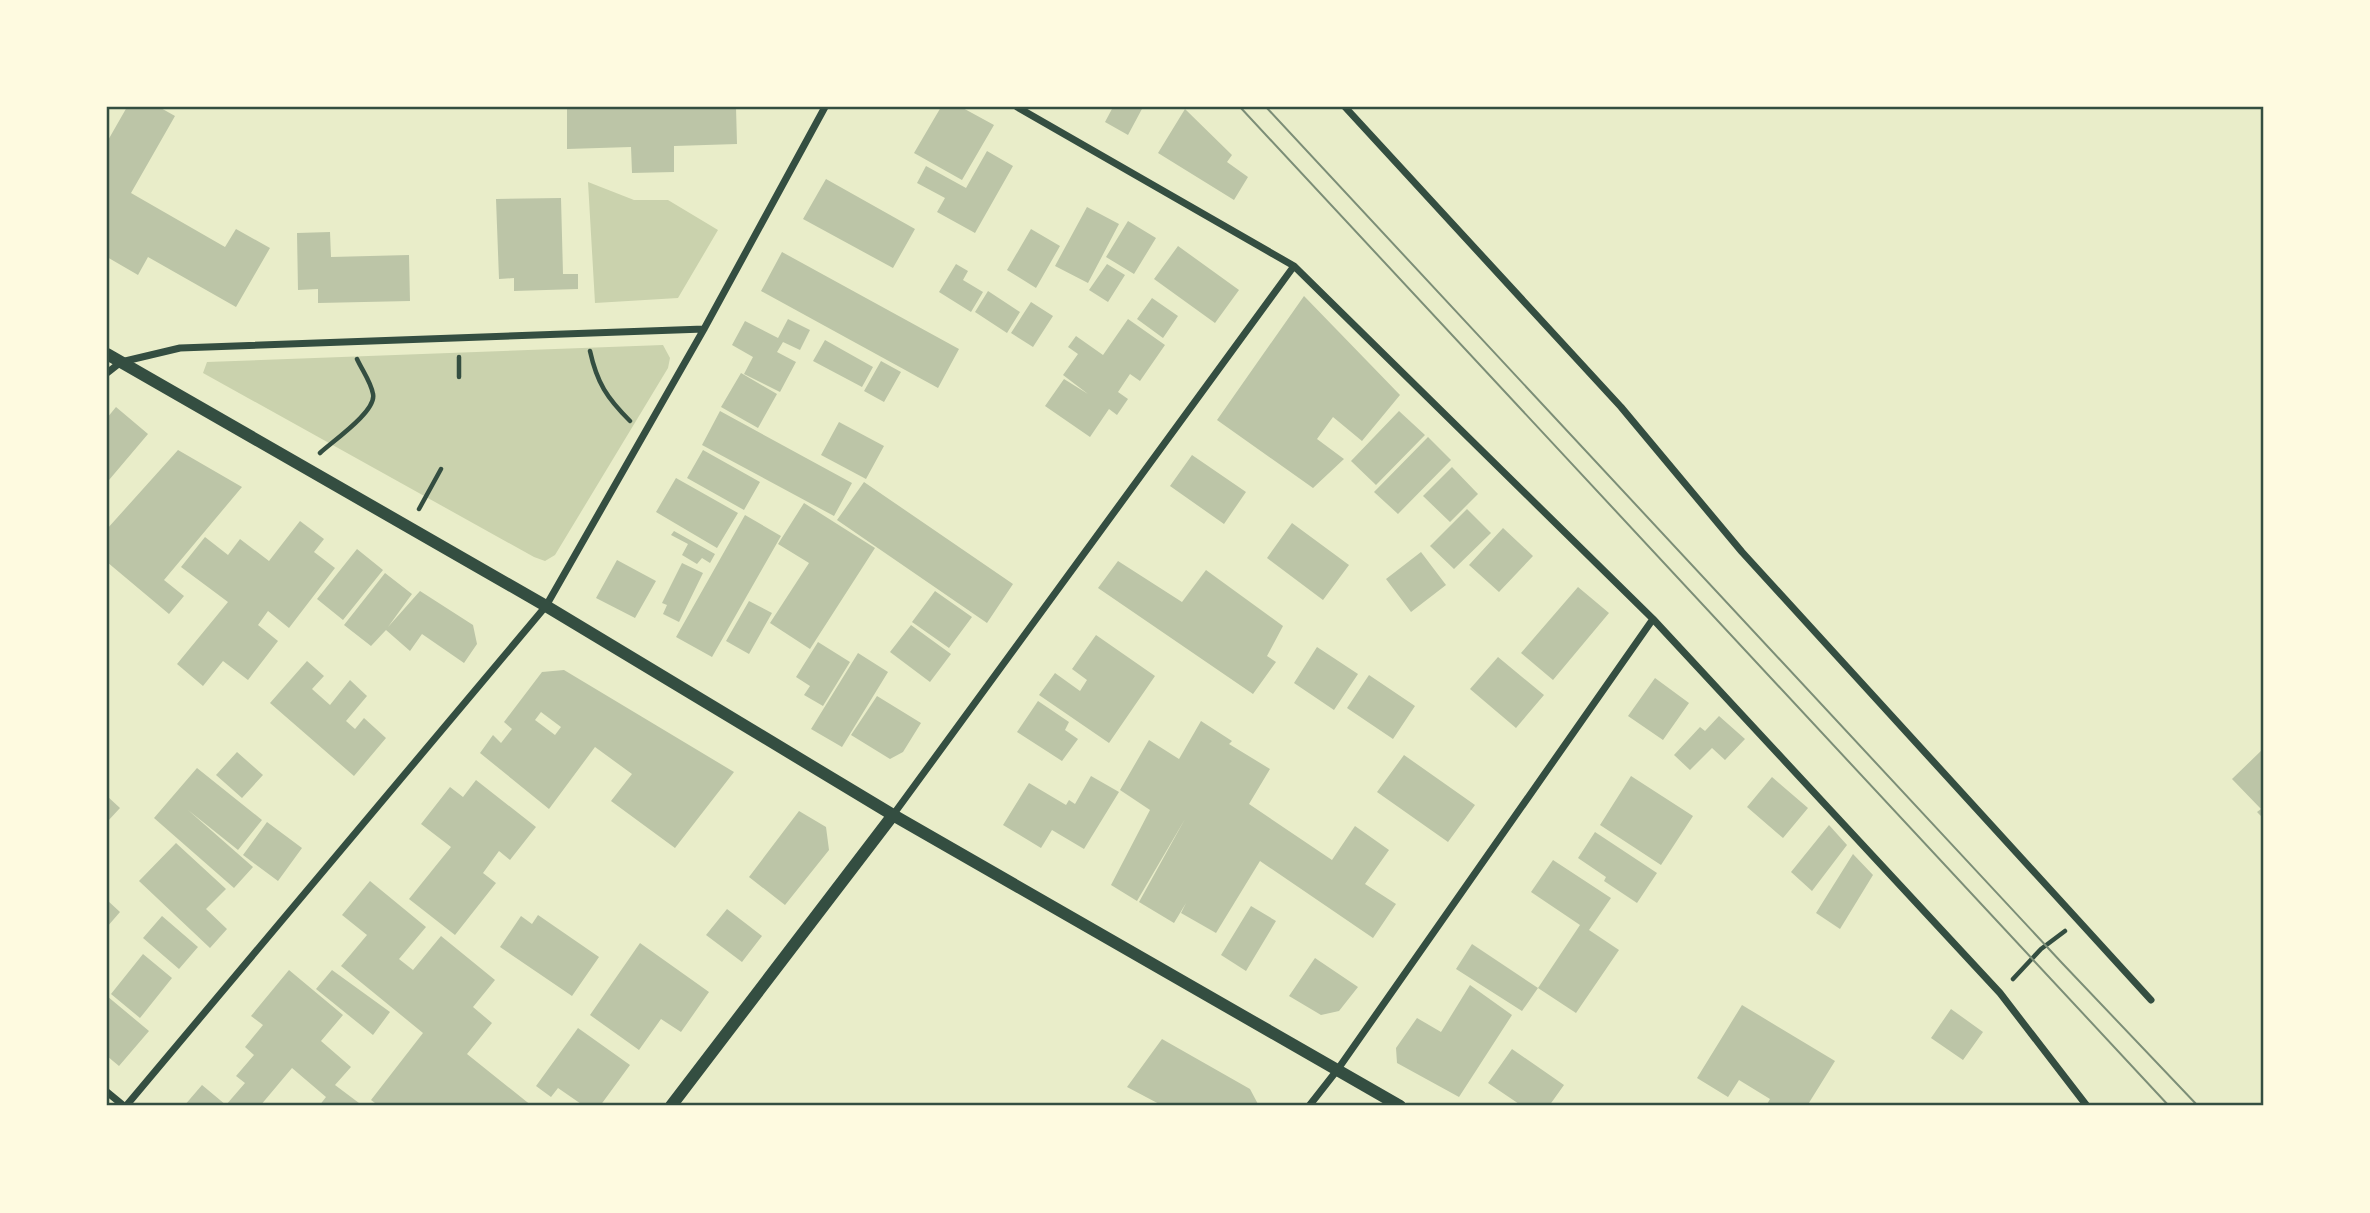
<svg xmlns="http://www.w3.org/2000/svg" width="2370" height="1213" font-family="Helvetica,sans-serif">
<style>
.green{fill:#cad2ad}
.building{fill:#bcc5a7;fill-rule:evenodd}
.lines{fill:none;stroke-linecap:round;stroke-linejoin:round}
.path{stroke:#344e41;stroke-width:4.5}
.minor{stroke:#344e41;stroke-width:7}
.tertiary{stroke:#344e41;stroke-width:12}
.tram{stroke:#7c8e77;stroke-width:2}
.neatline{fill:none;stroke:#344e41;stroke-width:2.5}
</style>
<rect width="100%" height="100%" fill="#e9edc9"/>
<path class="green" d="M588 182 634 200H668L718 230 678 298 595 303Z
M663 345 670 358 668 368 555 555 545 561 534 557 203 373 207 362Z"/>
<path class="building" d="M127 107H159L175 116 131 193 225 247 236 229 270 248 236 307 148 257 138 275 107 257V142Z
M567 107H736L737 144 674 146V172L632 173 631 147 567 149Z
M941 107H961L994 125 962 180 914 153Z
M1113 107H1143L1128 135 1105 122Z
M1185 109 1232 155 1227 162 1248 177 1234 200 1158 153Z
M987 151 1013 166 975 233 937 212 945 198 917 183 926 166 966 188Z
M826 179 915 229 893 268 803 219Z
M561 198 563 274H578V289L514 291V278L499 279 496 199Z
M1087 207 1119 224 1088 283 1055 266Z
M1128 221 1156 238 1134 274 1106 257Z
M1031 229 1060 246 1036 288 1007 270Z
M330 232 331 257 409 255 410 301 318 303V289L298 290 297 233Z
M1178 246 1239 290 1215 323 1154 279Z
M782 252 959 349 938 388 761 291Z
M956 264 968 271 963 280 983 292 971 312 939 292Z
M1107 264 1125 275 1108 302 1089 290Z
M988 291 1020 312 1007 333 975 312Z
M1304 296 1400 395 1362 441 1333 417 1317 439 1344 459 1313 488 1217 420Z
M1152 298 1178 316 1163 338 1137 319Z
M1031 302 1053 316 1033 347 1011 333Z
M788 319 810 330 800 350 783 342 777 352 796 362 780 392 744 374 753 357 732 345 745 321 778 338Z
M1128 319 1165 345 1140 381 1130 374 1118 392 1128 399 1117 415 1109 409 1090 437 1045 406 1064 379 1088 394 1063 375 1078 354 1068 347 1076 336 1103 355Z
M825 340 873 367 862 387 813 361Z
M881 361 901 372 884 402 864 391Z
M741 373 777 394 758 428 721 407Z
M116 407 148 434 109 480 107 478V418Z
M720 411 852 483 834 516 702 445Z
M1399 411 1425 435 1376 485 1351 461Z
M839 422 884 446 866 479 821 455Z
M1428 437 1451 460 1398 514 1374 492Z
M178 450 242 487 164 580 184 596 169 614 107 562V529Z
M703 450 760 482 744 510 687 478Z
M1192 455 1246 492 1224 524 1170 486Z
M1452 467 1478 494 1450 522 1423 496Z
M676 478 738 513 717 548 656 512Z
M864 482 1013 584 987 623 837 520Z
M804 503 875 548 810 649 770 623 809 563 778 544Z
M1467 509 1491 533 1454 569 1430 546Z
M745 515 781 536 712 657 676 637Z
M300 521 324 539 314 552 335 568 289 628 268 611 258 625 278 641 248 680 223 661 203 686 177 664 228 602 181 567 205 537 228 555 240 539 269 561Z
M1292 523 1349 565 1323 600 1267 558Z
M1503 528 1533 556 1499 592 1469 565Z
M674 531 715 554 710 563 702 558 697 564 682 555 688 544 671 535Z
M357 549 383 570 343 620 317 599Z
M1421 552 1446 585 1411 612 1386 579Z
M617 560 656 581 635 618 596 598Z
M1118 561 1182 602 1206 570 1283 626 1267 656 1276 662 1253 694 1098 588Z
M682 563 703 573 679 622 663 614 667 605 662 603Z
M385 573 412 594 388 627 420 591 473 625 477 644 464 663 422 634 410 651 386 630 371 646 344 625Z
M1578 587 1609 613 1553 680 1521 653Z
M935 591 972 617 949 648 912 622Z
M749 601 772 613 749 654 726 641Z
M911 625 951 654 930 682 890 652Z
M1096 635 1155 676 1109 743 1039 695 1055 673 1080 691 1087 680 1072 669Z
M818 642 850 662 823 706 804 695 810 686 796 677Z
M1317 647 1358 674 1334 710 1294 683Z
M858 653 888 672 842 747 811 729Z
M1498 657 1544 695 1516 728 1470 689Z
M307 661 324 676 312 689 330 705 350 680 367 696 346 721 355 729 364 718 386 738 354 776 270 703Z
M564 670 734 772 675 848 611 801 632 774 595 747 549 809 480 753 493 735 501 743 512 729 504 722 542 672ZM541 712 561 727 555 735 535 720Z
M1369 675 1415 706 1393 739 1347 708Z
M1655 678 1689 703 1663 740 1628 716Z
M877 696 921 723 903 752 890 759 851 735Z
M1038 701 1069 722 1065 730 1078 739 1062 761 1017 732Z
M1719 716 1745 739 1725 760 1712 748 1690 770 1674 755 1700 727 1705 731Z
M1201 721 1232 741 1229 744 1270 769 1249 804 1332 860 1355 826 1389 850 1365 884 1396 904 1373 938 1260 861 1216 933 1181 913 1186 903 1174 923 1139 902 1185 819 1137 901 1111 885 1150 810 1120 790 1149 740 1179 759Z
M2263 749V818L2257 812 2261 809 2232 779Z
M237 752 263 775 242 798 216 775Z
M1404 755 1475 805 1448 842 1377 792Z
M197 768 262 820 238 850 188 810 253 867 234 888 154 818Z
M1091 776 1119 792 1084 849 1052 830 1041 848 1003 825 1029 783 1066 805 1069 800 1075 804Z
M1631 776 1693 816 1661 865 1600 825Z
M1772 777 1808 808 1783 838 1747 807Z
M476 780 536 827 510 860 499 851 483 873 496 883 455 935 409 899 451 847 421 824 450 787 463 797Z
M107 796 120 808 107 822Z
M799 811 826 827 829 850 785 905 749 877Z
M267 822 302 848 278 881 243 855Z
M1829 825 1847 845 1812 891 1791 872Z
M1595 832 1657 873 1637 903 1604 881 1606 877 1578 858Z
M176 843 226 889 206 909 227 929 210 948 139 881Z
M1853 854 1873 875 1840 929 1816 913Z
M1553 860 1611 898 1589 930 1619 950 1576 1013 1538 988 1580 925 1531 892Z
M370 881 426 927 399 959 413 970 441 936 495 980 473 1007 492 1023 467 1054 532 1106H379L371 1100 423 1033 341 966 367 935 342 915Z
M107 900 120 912 107 927Z
M1251 906 1276 921 1246 971 1221 955Z
M727 909 762 936 742 962 706 935Z
M538 915 599 957 572 996 500 947 521 916 532 924Z
M162 916 198 947 179 969 143 938Z
M640 943 709 992 681 1032 661 1019 639 1050 590 1015Z
M1472 944 1538 988 1522 1011 1456 969Z
M143 954 172 978 140 1018 111 994Z
M1315 958 1358 987 1339 1011 1321 1015 1289 996Z
M289 970 343 1015 321 1041 351 1067 335 1085 363 1106H319L326 1097 292 1068 260 1106H184L202 1085 226 1105 245 1083 236 1076 254 1055 245 1047 263 1025 251 1016Z
M332 970 390 1012 373 1035 316 989Z
M1470 985 1512 1015 1459 1097 1397 1063 1396 1048 1417 1018 1441 1032Z
M107 996 149 1031 119 1066 107 1056Z
M1742 1005 1835 1061 1807 1106H1766L1770 1099 1739 1080 1728 1097 1697 1078Z
M1951 1009 1983 1032 1963 1060 1931 1038Z
M578 1028 630 1065 600 1106H584L558 1088 551 1097 536 1086Z
M1162 1039 1250 1089 1259 1106H1163L1127 1087Z
M1512 1049 1564 1085 1549 1106H1522L1488 1083Z"/>
<g class="lines">
<path class="path" d="M590 351C597 383 607 398 630 421
M459 357V377
M320 453C333 441 377 411 373 394 371 382 362 370 357 359
M419 509 441 469
M2013 979 2041 949 2065 931"/>
<path class="minor" d="M1017 107 1294 266 1653 619 2000 993 2087 1106
M1345 107 1621 407 1742 552 2151 1000
M107 373 121 362 180 348 704 329
M893 815 1294 266
M107 1092 124 1106
M126 1106 546 606 704 329 825 107
M1309 1106 1338 1069 1653 619"/>
<path class="tertiary" d="M107 354 546 606 893 815 1400 1106
M671 1106 893 815"/>
<path class="tram" d="M1240 107 2169 1106
M1266 107 2062 963 2198 1106"/>
</g>
<rect width="2370" height="1213" fill="none" stroke="#fefae0" stroke-width="217"/>
<rect x="108" y="108" width="2154" height="996" class="neatline"/>
</svg>
